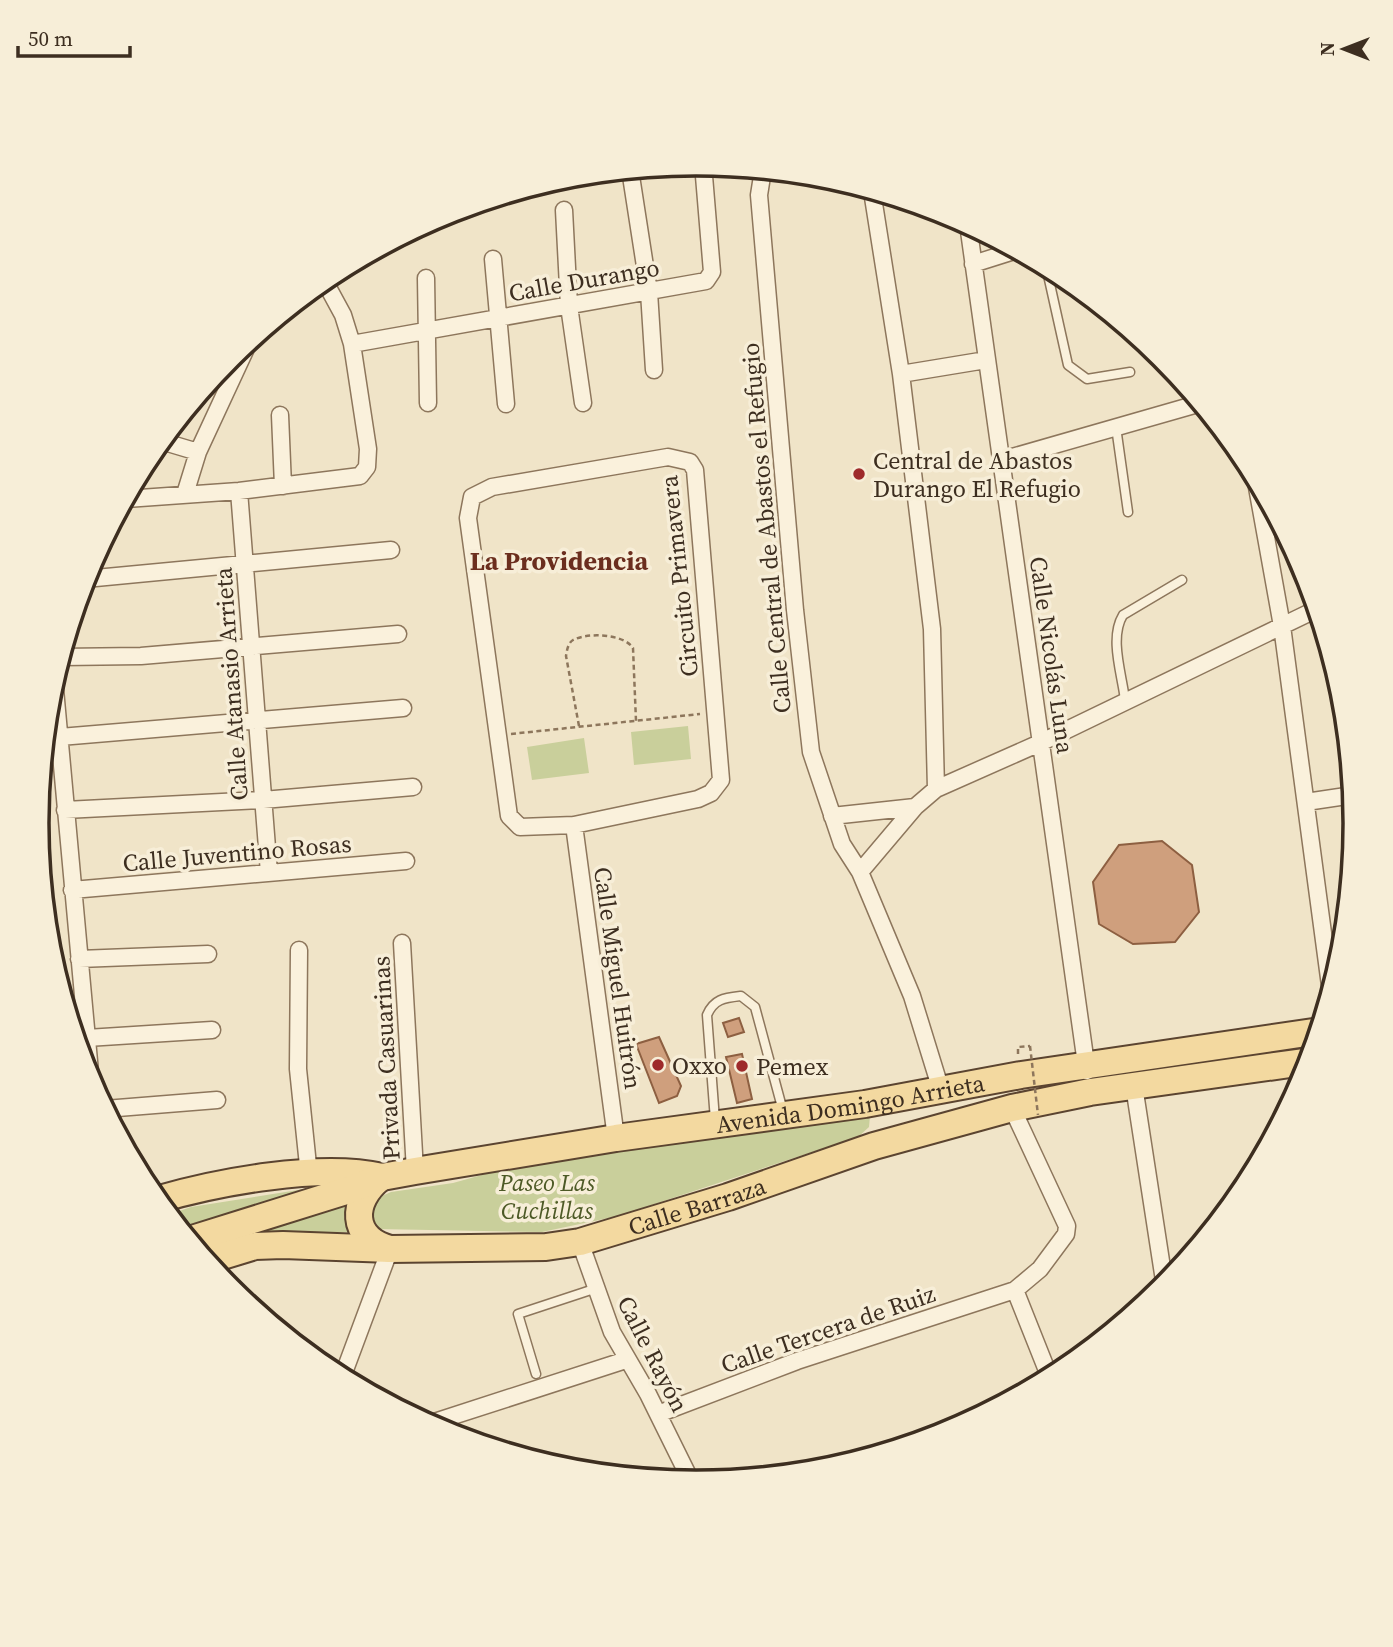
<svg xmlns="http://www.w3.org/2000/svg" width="1393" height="1647" font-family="'Source Serif 4',serif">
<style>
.green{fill:#c9cf9b}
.building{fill:#cf9f7d;stroke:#8d5f41;stroke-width:2}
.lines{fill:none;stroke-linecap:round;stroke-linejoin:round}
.lane-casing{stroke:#8d765c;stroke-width:11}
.street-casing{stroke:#8d765c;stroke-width:19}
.primary-casing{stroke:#5b4430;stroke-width:30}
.path{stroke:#8d765c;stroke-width:2.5;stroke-dasharray:5 3.5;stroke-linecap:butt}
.lane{stroke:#faf1dc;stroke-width:8}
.street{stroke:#faf1dc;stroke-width:16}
.primary{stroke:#f3d9a0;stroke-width:26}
.path-bridge{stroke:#8d765c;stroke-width:2.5;stroke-dasharray:5 3.5;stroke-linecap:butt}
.poi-dot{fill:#9e2a2b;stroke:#f7eed8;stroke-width:2.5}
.labels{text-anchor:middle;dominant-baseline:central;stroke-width:7;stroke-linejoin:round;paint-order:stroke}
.street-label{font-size:24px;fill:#3d2e20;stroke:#f7eed8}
.poi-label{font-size:24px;fill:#3d2e20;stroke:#f7eed8;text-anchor:start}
.park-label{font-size:24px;font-style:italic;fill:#4d5a26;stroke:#f7eed8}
.neighbourhood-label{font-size:26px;font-weight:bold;fill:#6b2e1e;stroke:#f7eed8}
.rim{fill:none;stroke:#3d2e20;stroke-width:3.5}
</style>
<rect width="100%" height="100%" fill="#f0e4c8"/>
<path class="green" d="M688 726 691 759 634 765 631 732Z
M584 738 589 773 532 780 527 747Z
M870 1116 869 1127 858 1137 618 1216 542 1232 376 1229 367 1217 373 1200 391 1192 453 1183 507 1168Z
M336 1184 180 1229 168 1215 191 1207Z
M350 1199 344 1218 356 1232 254 1234 277 1221Z"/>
<path class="building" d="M1162 841 1192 865 1199 912 1175 942 1133 944 1099 924 1093 882 1119 845Z
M739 1018 744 1032 728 1037 723 1023Z
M659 1037 681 1086 677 1096 659 1103 636 1044Z
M742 1054 752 1099 737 1103 726 1057Z"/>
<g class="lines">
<defs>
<path id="lane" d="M1046 266 1068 365 1087 379 1130 372
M1116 427 1128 512
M1125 700C1122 674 1109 638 1123 615L1182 580
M715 1120 707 1015C714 999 724 998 741 996L755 1007 783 1111
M536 1374 518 1314 597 1288"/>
<path id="street" d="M763 170 759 195 795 610 811 752 842 844 860 872 912 996 941 1090
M631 176 649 292 654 370
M872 191 901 374 932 629 936 789
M564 210 569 306 583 403
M968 224 1087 1071
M493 259 506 404
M973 264 1017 250
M426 278 428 403
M352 344 706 281 712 272 703 164
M901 374 986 360
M280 415 283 486
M161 441 198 452
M668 457 690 462 695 470 721 780 711 793 698 799 574 825 520 827 509 816 468 518 472 497 492 487Z
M1002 460 1201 403
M1255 476 1282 626 1331 993
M239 491 269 873
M185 494 198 452 249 342
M126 499 239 491 360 476 367 467 368 449 352 344 343 315 324 280
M85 579 391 550
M61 657 141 656 398 634
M54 678 91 1083
M60 737 403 708
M1306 802 1353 795
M65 810 263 800 413 787
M832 816 915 807
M574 825 616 1138
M860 872 915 807 936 789 1042 742 1317 609
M72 890 406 861
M402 943 415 1171
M299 950 298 1069 309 1175
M79 959 208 954
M87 1038 212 1030
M1134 1086 1165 1287
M105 1109 217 1100
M580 1242 612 1332 648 1394 692 1483
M1015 1290 1050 1378
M342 1378 390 1249
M1026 1392 1079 1359
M658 1414 797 1361 1015 1290 1040 1269 1066 1234 1067 1226 1012 1108
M428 1424 626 1360"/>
<g id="primary">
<path d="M380 1178C351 1201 350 1238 390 1249"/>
<path d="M156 1200C218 1182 319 1163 382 1177"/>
<path id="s1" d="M189 1240 349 1190 382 1177 415 1171 616 1138 865 1104 1021 1075 1320 1031"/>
<path id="s2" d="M206 1261 255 1246 283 1245 390 1249 546 1247 580 1242 728 1197 874 1146 1012 1108 1090 1092 1311 1061"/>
</g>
</defs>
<use href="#lane" class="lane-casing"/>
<use href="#street" class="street-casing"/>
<use href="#primary" class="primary-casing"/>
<path class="path" d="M579 726 566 656C567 650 568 643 573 640 588 632 624 634 633 648L636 721
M511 734 700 714
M1018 1054V1047L1030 1046"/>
<use href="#lane" class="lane"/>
<use href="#street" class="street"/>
<use href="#primary" class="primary"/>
<path class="path-bridge" d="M1030 1046 1038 1115"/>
</g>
<g class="poi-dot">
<circle cx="859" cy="474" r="7"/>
<circle cx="658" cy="1065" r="7"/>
<circle cx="742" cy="1066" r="7"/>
</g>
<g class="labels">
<g class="street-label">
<text transform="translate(584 280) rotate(-10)">Calle Durango</text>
<text transform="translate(766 528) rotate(-95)">Calle Central de Abastos el Refugio</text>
<text transform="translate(679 576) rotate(-96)">Circuito Primavera</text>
<text transform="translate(1052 655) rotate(82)">Calle Nicolás Luna</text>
<text transform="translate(231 684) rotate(-94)">Calle Atanasio Arrieta</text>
<text transform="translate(237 853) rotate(-5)">Calle Juventino Rosas</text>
<text transform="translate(618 978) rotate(82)">Calle Miguel Huitrón</text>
<text transform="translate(386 1058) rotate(-93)">Privada Casuarinas</text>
<text stroke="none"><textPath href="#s1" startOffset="677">Avenida Domingo Arrieta</textPath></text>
<text stroke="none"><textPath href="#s2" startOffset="499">Calle Barraza</textPath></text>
<text transform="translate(828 1329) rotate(-19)">Calle Tercera de Ruiz</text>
<text transform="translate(653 1354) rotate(63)">Calle Rayón</text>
</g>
<g class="poi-label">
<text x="873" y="460">Central de Abastos<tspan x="873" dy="28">Durango El Refugio</tspan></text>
<text x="672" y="1065">Oxxo</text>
<text x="756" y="1066">Pemex</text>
</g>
<g class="park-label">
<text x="547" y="1182">Paseo Las<tspan x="547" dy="28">Cuchillas</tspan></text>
</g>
<g class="neighbourhood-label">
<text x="559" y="561">La Providencia</text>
</g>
</g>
<path d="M0 0H1393V1647H0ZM49 823a647 647 0 1 1 1294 0a647 647 0 1 1-1294 0Z" fill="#f7eed8" fill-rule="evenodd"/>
<path class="rim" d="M49 823a647 647 0 1 1 1294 0a647 647 0 1 1-1294 0Z"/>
<g transform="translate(1344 49) rotate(270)" stroke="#f7eed8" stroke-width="5" paint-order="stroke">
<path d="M0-5L12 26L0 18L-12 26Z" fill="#3d2e20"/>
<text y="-10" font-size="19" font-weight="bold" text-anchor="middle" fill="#3d2e20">N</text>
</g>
<path d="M18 46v10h112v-10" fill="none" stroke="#3d2e20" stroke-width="3.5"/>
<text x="28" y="46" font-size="21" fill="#3d2e20" stroke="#f7eed8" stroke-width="5" paint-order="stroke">50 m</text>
</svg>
